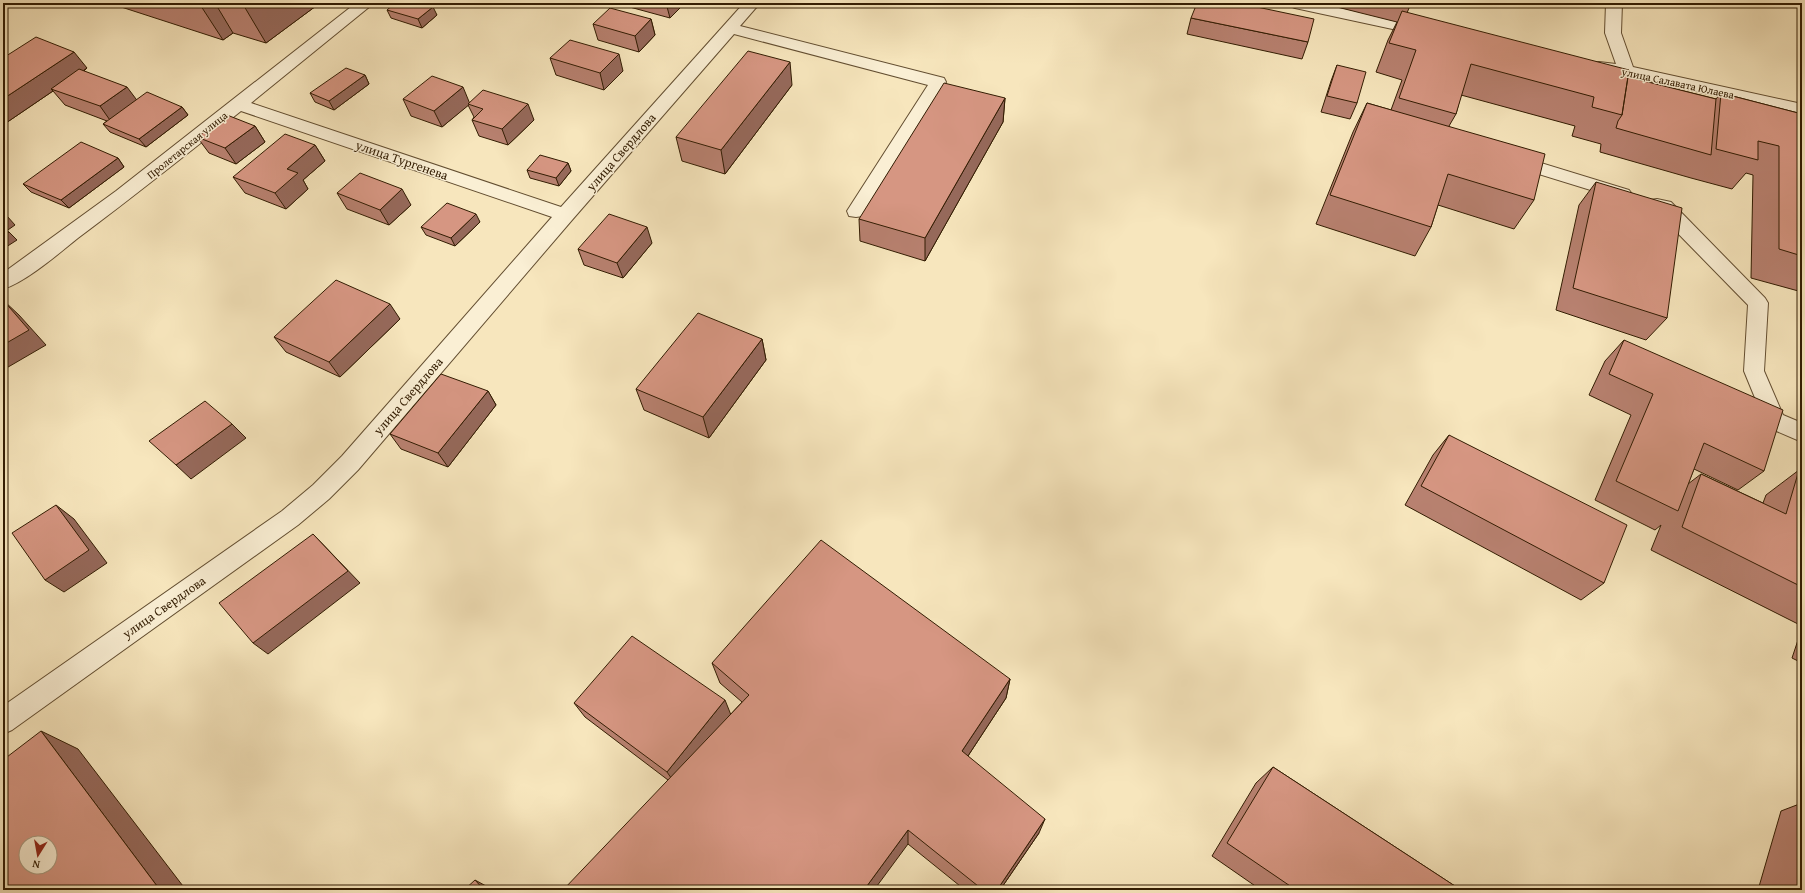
<svg xmlns="http://www.w3.org/2000/svg" width="1805" height="893" font-family="'Gentium Book Plus',serif">
<style>
.lines{fill:none;stroke-linecap:round;stroke-linejoin:round}
.minor-casing{stroke:#634e31;stroke-width:2}
.minor{fill:#faefd4;fill-rule:evenodd}
.wall{fill:#b88170;stroke:#321c02}
.shaded-wall{fill:#96695b;stroke:#321c02}
.building{fill:#d69682;stroke:#321c02;fill-rule:evenodd}
.labels{text-anchor:middle;dominant-baseline:central;stroke-width:3;stroke-linejoin:round;paint-order:stroke}
.far-street-label{font-size:11px;fill:#321c02;stroke:#faefd4}
.street-label{font-size:13px;fill:#321c02;stroke:#faefd4}
</style>
<rect width="100%" height="100%" fill="#f7e6bd"/>
<filter id="stains"><feTurbulence type="fractalNoise" baseFrequency=".005" numOctaves="4"/><feColorMatrix values="0 0 0 0 .2 0 0 0 0 .09 0 0 0 0 .02 0 0 0 .5 -.17"/></filter>
<radialGradient id="worn" r=".72"><stop offset=".6" stop-color="#630" stop-opacity="0"/><stop offset="1" stop-color="#630" stop-opacity=".3"/></radialGradient>
<g class="lines">
<defs>
<path id="minor" d="M356 3H374L251 103 561 207 744 3H760L740 26 944 78 946 82 863 216 856 217 849 216 847 211 928 85 734 34 572 220 358 470 329 499 298 525 12 730 3 734V706L282 511 313 485 342 456 552 217 241 111C187 154 133 197 78 238 58 254 26 282 3 289V273L116 191Z
M1287 3H1317L1425 26 1431 28 1433 31 1431 34 1425 36 1295 8 1290 6Z
M1606 3H1622L1621 33 1633 67 1802 104V114L1626 76 1593 71 1591 67 1593 63 1599 62 1616 64 1605 33Z
M1512 154 1629 190 1632 194 1629 198 1623 200 1506 164 1503 160 1506 156Z
M1657 199 1671 202 1765 298 1768 303 1764 371 1783 415 1802 423V442L1767 427 1744 371 1748 305 1657 212 1650 210 1648 205 1650 200Z"/>
</defs>
<use href="#minor" class="minor-casing"/>
<use href="#minor" class="minor"/>
</g>
<path class="wall" d="M111 3H320L266 43 233 33 223 40 112 4Z
M615 3H682L683 5 670 18Z
M1330 3H1411L1407 13 1628 77 1716 99 1721 93 1802 114V292L1751 278 1753 175 1746 173 1732 189 1691 178 1600 152 1601 144 1572 136 1575 126 1461 95 1456 114 1449 126 1534 200 1514 229 1438 205 1431 227 1415 256 1316 224 1353 132 1367 103 1391 110 1402 80 1376 72 1388 40 1397 22 1329 5Z
M387 10 437 15 422 28 391 18Z
M1191 18 1308 42 1302 59 1187 34Z
M651 19 655 35 639 52 598 40 593 24Z
M3 58 87 68 84 71 136 100 182 107 188 115 146 147 110 132 103 124 107 121 65 105 53 91 3 125Z
M550 58 623 71 604 90 556 75Z
M1337 65 1357 103 1350 119 1321 112 1331 81Z
M365 75 369 84 334 110 315 102 310 93Z
M792 85 725 174 682 161 676 137Z
M1005 98 1003 122 925 261 860 241 859 219Z
M403 99 470 103 534 120 508 145 479 136 472 120 474 117 468 105 442 127 411 116Z
M255 126 265 142 236 164 209 153 197 137Z
M315 145 325 161 303 180 308 189 286 209 245 193 233 177Z
M118 158 124 167 69 208 31 192 23 184Z
M568 163 571 171 559 186 530 178 527 170Z
M1596 182 1667 318 1646 340 1556 310 1579 205Z
M337 193 411 205 389 225 347 209Z
M480 222 455 246 426 235 421 227Z
M652 243 623 278 584 265 578 249Z
M400 319 340 377 286 352 274 337Z
M762 339 766 360 709 438 644 410 636 389Z
M1624 340 1764 471 1738 490 1694 469 1688 484 1701 474 1763 503 1766 495 1799 470 1802 471V622L1798 624 1651 550 1661 525 1655 530 1595 500 1631 415 1589 395 1605 361Z
M488 391 496 405 448 467 401 449 390 434Z
M1449 435 1604 583 1581 600 1405 505 1433 455Z
M1802 628V663L1792 658Z
M712 663 1010 679 1006 698 968 756 1039 833 1000 890H965L908 844 668 780 585 717 574 703 731 714 742 702 720 683Z
M1273 767 1461 890H1261L1212 856 1256 783Z
M1802 803V890H1758L1781 811Z"/>
<path class="shaded-wall" d="M199 3H215L233 33 223 40Z
M248 3H320L266 43 244 6Z
M666 3H682L683 5 670 18Z
M433 7 437 15 422 28 418 19Z
M651 19 655 35 639 52 635 36Z
M74 52 87 68 55 90 51 89 53 91 3 125V99Z
M619 54 623 71 604 90 600 73Z
M790 62 792 85 725 174 721 150Z
M365 75 369 84 334 110 329 101Z
M127 87 139 103 112 123 100 106Z
M463 87 470 104 442 127 434 111Z
M1005 98 1003 122 925 261V238Z
M528 104 534 120 508 145 502 129Z
M182 107 188 115 146 147 139 139Z
M255 126 265 142 236 164 225 148Z
M315 145 325 161 303 180 308 189 286 209 275 193 287 169Z
M118 158 124 167 69 208 61 200Z
M568 163 571 171 559 186 556 178Z
M402 189 411 205 389 225 380 210Z
M476 214 480 222 455 246 451 238Z
M7 216 15 225 5 232 3 230V219Z
M647 227 652 243 623 278 617 263Z
M9 232 17 240 3 249V236Z
M3 300 19 315 46 345 3 370Z
M390 304 400 319 340 377 329 362Z
M762 339 766 360 709 438 703 417Z
M488 391 496 405 448 467 438 453Z
M232 424 246 438 191 479 176 465Z
M56 505 74 519 107 563 64 592 45 580Z
M313 534 360 583 268 654 253 643Z
M1010 679 1006 698 960 768 962 751Z
M725 700 731 715 676 785 667 772Z
M41 731 78 749 186 890H160Z
M1045 819 1039 833 1000 890H997Z
M908 830V844L874 890H864Z
M475 880 486 886 490 890H484Z"/>
<path class="building" d="M235 3H248L244 6Z
M395 3H422L433 7 418 19 387 10Z
M1197 3H1238L1314 19 1308 42 1191 18Z
M1393 3H1411L1410 7Z
M610 8 651 19 635 36 593 24Z
M1402 11 1629 70 1622 115 1592 107 1594 97 1471 64 1456 114 1399 98 1416 50 1389 43Z
M36 37 74 52 3 99V58Z
M570 40 619 54 600 73 550 58Z
M748 51 790 62 721 150 676 137Z
M1337 65 1366 72 1357 103 1327 96Z
M346 68 365 75 329 101 310 93Z
M79 69 127 87 100 106 51 89Z
M432 76 463 87 434 111 403 99Z
M1628 77 1716 99 1711 155 1616 128 1618 121 1622 115Z
M944 83 1005 98 925 238 859 219Z
M483 90 528 104 502 129 472 120 483 109 468 104Z
M147 92 182 107 139 139 103 124Z
M1721 93 1802 114V256L1779 249V146L1758 141V160L1716 149Z
M1367 103 1545 154 1534 200 1448 174 1431 227 1330 195Z
M227 115 255 126 225 148 197 137Z
M285 134 315 145 287 169 298 173 275 193 233 177Z
M81 142 118 158 61 200 23 184Z
M540 155 568 163 556 178 527 170Z
M360 173 402 189 380 210 337 193Z
M1596 182 1682 208 1667 318 1573 288Z
M447 203 476 214 451 238 421 227Z
M3 214 7 216 3 219Z
M609 214 647 227 617 263 578 249Z
M3 228 9 232 3 236Z
M336 280 390 304 329 362 274 337Z
M3 300 29 330 3 345Z
M698 313 762 339 703 417 636 389Z
M1624 340 1783 410 1764 471 1704 443 1678 511 1616 481 1653 394 1609 374Z
M441 374 488 391 438 453 390 434Z
M205 401 232 424 176 465 149 441Z
M1449 435 1627 525 1604 583 1421 486Z
M1799 470 1802 471V587L1682 527 1701 474 1786 514Z
M56 505 89 550 45 580 12 533Z
M313 534 348 571 253 643 219 603Z
M821 540 1010 679 962 751 1045 819 997 890H983L908 830 864 890H563L749 695 712 663Z
M632 636 725 700 667 772 574 703Z
M41 731 160 890H8L3 883V760ZM26 843H50V867H26Z
M1273 767 1461 890H1296L1227 843Z
M1802 873V890H1797Z
M475 880 484 890H464Z"/>
<g class="labels">
<g class="far-street-label">
<text transform="translate(1678 83) rotate(12)">улица Салавата Юлаева</text>
<text transform="translate(187 145) rotate(-39)">Пролетарская улица</text>
</g>
<g class="street-label">
<text transform="translate(621 152) rotate(-49)">улица Свердлова</text>
<text transform="translate(402 160) rotate(19)">улица Тургенева</text>
<text transform="translate(408 396) rotate(-49)">улица Свердлова</text>
<text transform="translate(164 607) rotate(-35)">улица Свердлова</text>
</g>
</g>
<rect width="1805" height="893" fill="none" stroke="#f7e6bd" stroke-width="16"/>
<rect x="4" y="4" width="1797" height="885" fill="none" stroke="#321c02" stroke-width="2"/>
<rect x="8" y="8" width="1789" height="877" fill="none" stroke="#321c02"/>
<g transform="translate(38 855) rotate(191)"><circle r="19" fill="#faefd4" stroke="#aa9b80"/>
<path d="M0-3L7 15L0 10L-7 15Z" fill="#8f2418"/>
<text y="-6" font-size="11" font-weight="bold" text-anchor="middle" fill="#321c02">N</text>
</g>
<rect width="100%" height="100%" filter="url(#stains)"/>
<rect width="100%" height="100%" fill="url(#worn)"/>
</svg>
